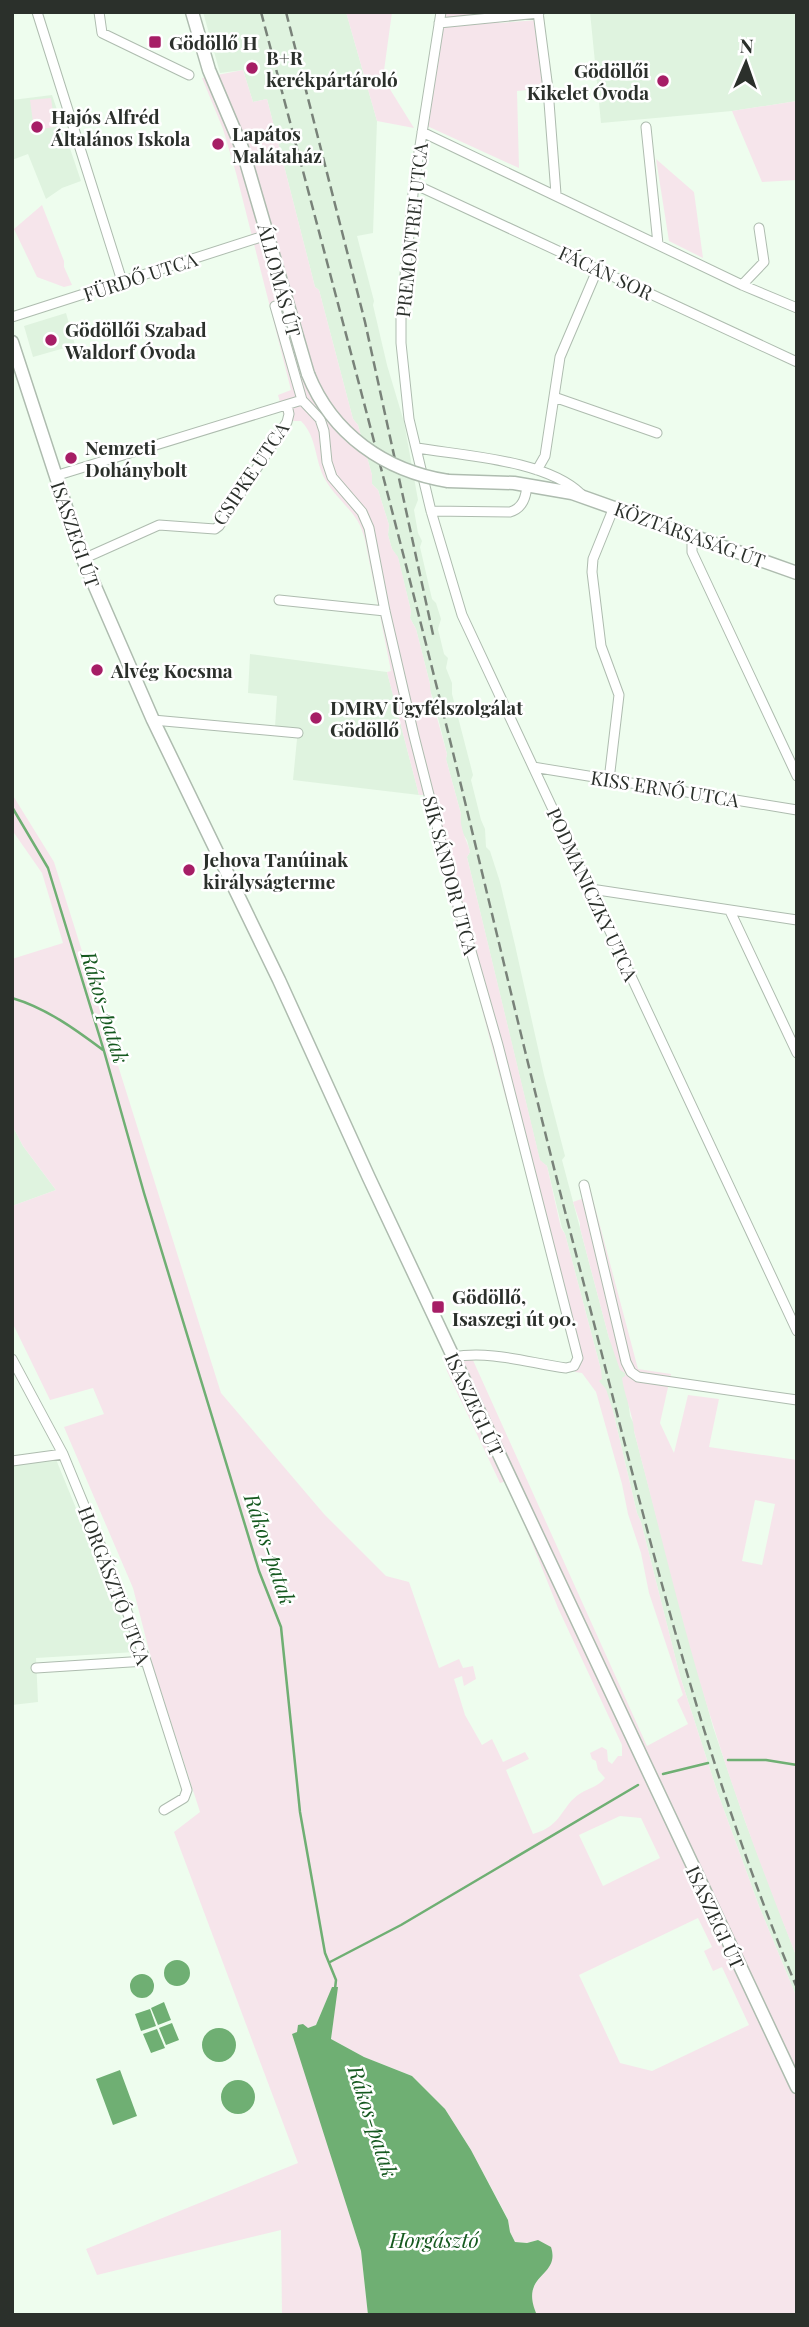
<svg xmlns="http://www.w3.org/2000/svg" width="809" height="2327" font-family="'Playfair Display',serif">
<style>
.built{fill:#dff3df}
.green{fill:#f6e5eb;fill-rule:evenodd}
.water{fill:#6faf73}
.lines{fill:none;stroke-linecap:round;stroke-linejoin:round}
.stream{stroke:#6faf73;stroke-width:2.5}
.street-casing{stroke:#aebcaf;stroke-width:11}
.secondary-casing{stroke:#aebcaf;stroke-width:15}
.street{stroke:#fff;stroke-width:9}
.secondary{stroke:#fff;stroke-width:12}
.rail{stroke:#798279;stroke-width:2.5;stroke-dasharray:10 5;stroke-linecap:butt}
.secondary-bridge-casing{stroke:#aebcaf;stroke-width:15;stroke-linecap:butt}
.secondary-bridge{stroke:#fff;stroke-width:12}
.poi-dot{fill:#a61e66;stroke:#fff;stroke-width:2.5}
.labels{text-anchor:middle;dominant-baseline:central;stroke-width:5;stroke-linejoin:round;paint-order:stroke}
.poi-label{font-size:19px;font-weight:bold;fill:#2b302b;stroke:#fff;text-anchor:start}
.street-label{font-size:19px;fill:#2b302b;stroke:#fff}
.water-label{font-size:21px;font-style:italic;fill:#15591f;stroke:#fff}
</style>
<rect width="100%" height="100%" fill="#eefdee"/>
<path class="built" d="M203 12H346L377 121 373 233 357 236 374 301 373 305 387 365 404 422 418 500 414 510 418 533 422 541 420 547 432 599 436 603 441 619 438 629 444 654 448 658 446 668 452 683V694L473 775 471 780 481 820 485 829 486 847 490 851 500 882 515 945 544 1075 565 1156 562 1160 609 1338 625 1373 630 1416 634 1424V1431L672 1576 713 1727 745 1821 797 1958V1998L759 1906 717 1791 680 1676 641 1522 637 1513 613 1411 599 1381 601 1370 565 1234 562 1228 547 1166 540 1161 467 857 470 852 467 840 463 834 460 822 461 814 446 759 447 754 433 698 429 689 430 684 416 629 410 618 411 611 398 558 392 549 388 535 389 525 378 490 372 484V475L358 425 353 419 319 290 315 287 267 99 253 102 243 70 220 73Z
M590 12H797V101L732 111 601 123Z
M52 95 81 181 62 188 46 199 28 154 12 160V100Z
M66 313 75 345 33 357 24 326Z
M250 654 387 672 419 795 293 780 298 729 275 727 277 696 248 693Z
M12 1125 23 1146 56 1190 12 1206Z
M12 1457H55L135 1652 36 1658 38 1702 12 1705Z"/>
<path class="green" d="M346 12H392L383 78 414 128 377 121Z
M445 12H498L499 23 538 20 546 88 517 91 519 168 425 125Z
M243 70 253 102 267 99 315 287 319 290 353 419 358 425 372 475V484L378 490 389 525 388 535 392 549 398 557 411 611 410 618 416 629 430 684C429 693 444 741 447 754L446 759 461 814C459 829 467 839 470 852L467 857 540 1160 547 1166 561 1228 565 1234 601 1370 602 1379 599 1381 606 1389 613 1411 637 1513 641 1522 680 1676 717 1791 759 1906 797 1998V2315H537C521 2279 548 2282 553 2253L538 2240 527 2243 515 2242 510 2232 508 2219 471 2150 445 2109 412 2076 364 2057 331 2039 337 1987 332 1988 316 2025 293 2034 361 2251 368 2315H282L281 2230 97 2275 86 2249 298 2163 174 1832 200 1812 153 1666 133 1588 64 1427 104 1414 93 1388 50 1400 12 1322V1206L56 1190 23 1146 12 1125V959L63 943 42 873 12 830V794L54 862 221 1393 324 1514 386 1576 409 1582 439 1668 459 1659 463 1668 473 1666 476 1679 464 1686 462 1676 454 1679 465 1715 482 1745 492 1739 503 1762 525 1752 529 1759 506 1770 533 1834C563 1826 561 1805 581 1793 589 1788 599 1786 605 1778L598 1770 596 1761 592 1759 590 1753 602 1747 607 1750 608 1761 612 1764 618 1756H622V1745L558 1608 507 1481 500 1483 446 1369 472 1358 647 1746 688 1724 677 1700 683 1695 649 1593 641 1553 628 1514 622 1484 596 1392 582 1373 575 1372 573 1350 466 950 462 948 424 795H419L387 672 391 671 365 540C363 533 361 526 357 520 348 506 334 495 326 481 314 461 318 438 301 421H292L287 429 278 395 291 390 236 173 223 129 202 78ZM620 1816 641 1818 660 1858 603 1886 579 1835ZM698 1918 712 1947 704 1951 713 1971 722 1967 749 2025 652 2071 620 2063 579 1975Z
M51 98 55 127 34 130 30 100Z
M797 101V180L762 182 732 111Z
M656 159 694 192 703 258 669 241Z
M42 205 64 261V267L72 285 64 287 37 277 14 229Z
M582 1184H589L638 1369 671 1374 660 1423 674 1453 688 1395 719 1399 709 1447 797 1460V1958C767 1882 738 1806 714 1728 683 1630 660 1530 634 1431 634 1418 624 1394 622 1378L625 1376V1373L620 1370 609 1338 580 1228V1223L573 1202 584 1198ZM755 1500 775 1504 762 1565 742 1561Z"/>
<path class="water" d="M164 1973a13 13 0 1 1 26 0a13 13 0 1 1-26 0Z
M130 1986a12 12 0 1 1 24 0a12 12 0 1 1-24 0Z
M332 1987H338L331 2039 364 2057 412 2076 445 2109 471 2150 508 2220 510 2232 515 2242 527 2243 538 2240 551 2247C561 2278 518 2273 537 2315H368L361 2251 292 2034 297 2032 298 2025 303 2024 308 2028 316 2025Z
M164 2002 171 2020 158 2025 151 2008Z
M150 2009 156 2026 141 2031 135 2014Z
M172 2023 179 2040 166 2045 159 2028Z
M202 2045a17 17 0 1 1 34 0a17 17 0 1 1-34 0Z
M157 2029 165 2048 151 2053 143 2034Z
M120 2070 137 2116 113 2125 96 2079Z
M221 2097a17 17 0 1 1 34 0a17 17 0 1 1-34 0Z"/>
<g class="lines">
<path class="stream" d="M12 807 48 868 104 1051 144 1193 259 1571 281 1627 300 1812 325 1953 336 1980 335 1989
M12 998C46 1008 75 1029 103 1050
M728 1760H766L797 1765
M663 1774 708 1763
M330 1962 401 1925 638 1785"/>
<defs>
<path id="street" d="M37 12 122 281
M99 12 102 33 189 75
M441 12 414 184 401 316V343L409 419 431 511 462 615 797 1331
M538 12 548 89 556 194
M439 23 539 13
M646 127 658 244
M422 132 742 285 797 308
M414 184 797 362
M742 285 764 262 759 228
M275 306 302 400
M12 317 267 235
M554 397 657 433
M302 400 320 419 324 431 327 462 332 477 362 512 369 528 385 611 414 736 452 885 498 1045 578 1358 574 1366 566 1368C529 1363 490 1350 453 1357
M417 448C465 456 546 460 581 494
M537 470 545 456 560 357 598 268
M55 476 302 400
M431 511 510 512C523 508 526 497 527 485
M692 534V552L797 776
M83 559 159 525 215 529 219 526 287 422 289 414 287 405
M279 600 385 611
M153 720 298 733
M533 767 797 810
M609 780 619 695 601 646 592 572 593 559 614 507
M591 889 797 920
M730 911 797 1053
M584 1185 626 1362 631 1372 638 1377 797 1400
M12 1359 63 1454 116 1583 146 1661 187 1790 184 1798 164 1810
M12 1461 63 1454
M36 1668 146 1661"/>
<path id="secondary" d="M192 12 209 70 242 148 308 374
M12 342 83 559 153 720 279 980 369 1178 797 2087
M448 481 514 483 572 493 797 573"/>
</defs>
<use href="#street" class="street-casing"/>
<use href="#secondary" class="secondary-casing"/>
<use href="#street" class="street"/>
<use href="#secondary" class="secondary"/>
<path class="rail" d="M261 12C316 221 372 430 425 640 478 849 525 1060 580 1269 643 1512 699 1756 797 1988
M286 12 365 322 434 639"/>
<defs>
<path id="secondary-bridge" d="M308 374C332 434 385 471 448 481"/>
</defs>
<use href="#secondary-bridge" class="secondary-bridge-casing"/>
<use href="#secondary-bridge" class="secondary-bridge"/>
</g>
<g class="poi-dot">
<rect x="148" y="35" width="14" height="14" rx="3.5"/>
<circle cx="252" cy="68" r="7"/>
<circle cx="663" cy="81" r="7"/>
<circle cx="37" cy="127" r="7"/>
<circle cx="218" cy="144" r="7"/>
<circle cx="51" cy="340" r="7"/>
<circle cx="71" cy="458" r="7"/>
<circle cx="97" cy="670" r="7"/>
<circle cx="316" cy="718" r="7"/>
<circle cx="189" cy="870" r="7"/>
<rect x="431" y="1300" width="14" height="14" rx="3.5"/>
</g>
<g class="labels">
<g class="poi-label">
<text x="169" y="42">Gödöllő H</text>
<text x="266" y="57">B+R<tspan x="266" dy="22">kerékpártároló</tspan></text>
<text x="649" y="70" text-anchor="end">Gödöllői<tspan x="649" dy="22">Kikelet Óvoda</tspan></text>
<text x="51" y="116">Hajós Alfréd<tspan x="51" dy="22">Általános Iskola</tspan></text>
<text x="232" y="133">Lapátos<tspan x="232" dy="22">Malátaház</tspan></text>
<text x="65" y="329">Gödöllői Szabad<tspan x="65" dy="22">Waldorf Óvoda</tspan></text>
<text x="85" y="447">Nemzeti<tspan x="85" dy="22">Dohánybolt</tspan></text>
<text x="111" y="670">Alvég Kocsma</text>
<text x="330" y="707">DMRV Ügyfélszolgálat<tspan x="330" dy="22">Gödöllő</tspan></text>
<text x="203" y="859">Jehova Tanúinak<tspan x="203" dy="22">királyságterme</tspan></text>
<text x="452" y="1296">Gödöllő,<tspan x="452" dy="22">Isaszegi út 90.</tspan></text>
</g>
<g class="street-label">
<text transform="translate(411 230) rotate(-84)">PREMONTREI UTCA</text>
<text transform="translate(606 272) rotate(25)">FÁCÁN SOR</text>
<text transform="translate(140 276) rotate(-18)">FÜRDŐ UTCA</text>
<text transform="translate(280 280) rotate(75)">ÁLLOMÁS ÚT</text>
<text transform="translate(250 473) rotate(-56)">CSIPKE UTCA</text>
<text transform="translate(76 534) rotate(71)">ISASZEGI ÚT</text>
<text transform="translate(690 534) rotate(20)">KÖZTÁRSASÁG ÚT</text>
<text transform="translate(665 788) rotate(9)">KISS ERNŐ UTCA</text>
<text transform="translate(451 875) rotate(75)">SÍK SÁNDOR UTCA</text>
<text transform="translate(593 894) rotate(65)">PODMANICZKY UTCA</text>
<text transform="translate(475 1404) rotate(65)">ISASZEGI ÚT</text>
<text transform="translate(115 1585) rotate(69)">HORGÁSZTÓ UTCA</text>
<text transform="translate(716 1917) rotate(65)">ISASZEGI ÚT</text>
</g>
<g class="water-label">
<text transform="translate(106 1007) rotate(73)">Rákos-patak</text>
<text transform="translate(271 1549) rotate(71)">Rákos-patak</text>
<text transform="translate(374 2121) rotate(72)">Rákos-patak</text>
<text x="434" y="2239">Horgásztó</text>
</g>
</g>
<rect width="809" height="2327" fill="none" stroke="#2b302b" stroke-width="28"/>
<g transform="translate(746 63) rotate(2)" stroke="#ffffff" stroke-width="5" paint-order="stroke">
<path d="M0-5L12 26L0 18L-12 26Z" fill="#2b302b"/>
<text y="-10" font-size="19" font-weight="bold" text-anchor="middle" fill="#2b302b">N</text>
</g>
</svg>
